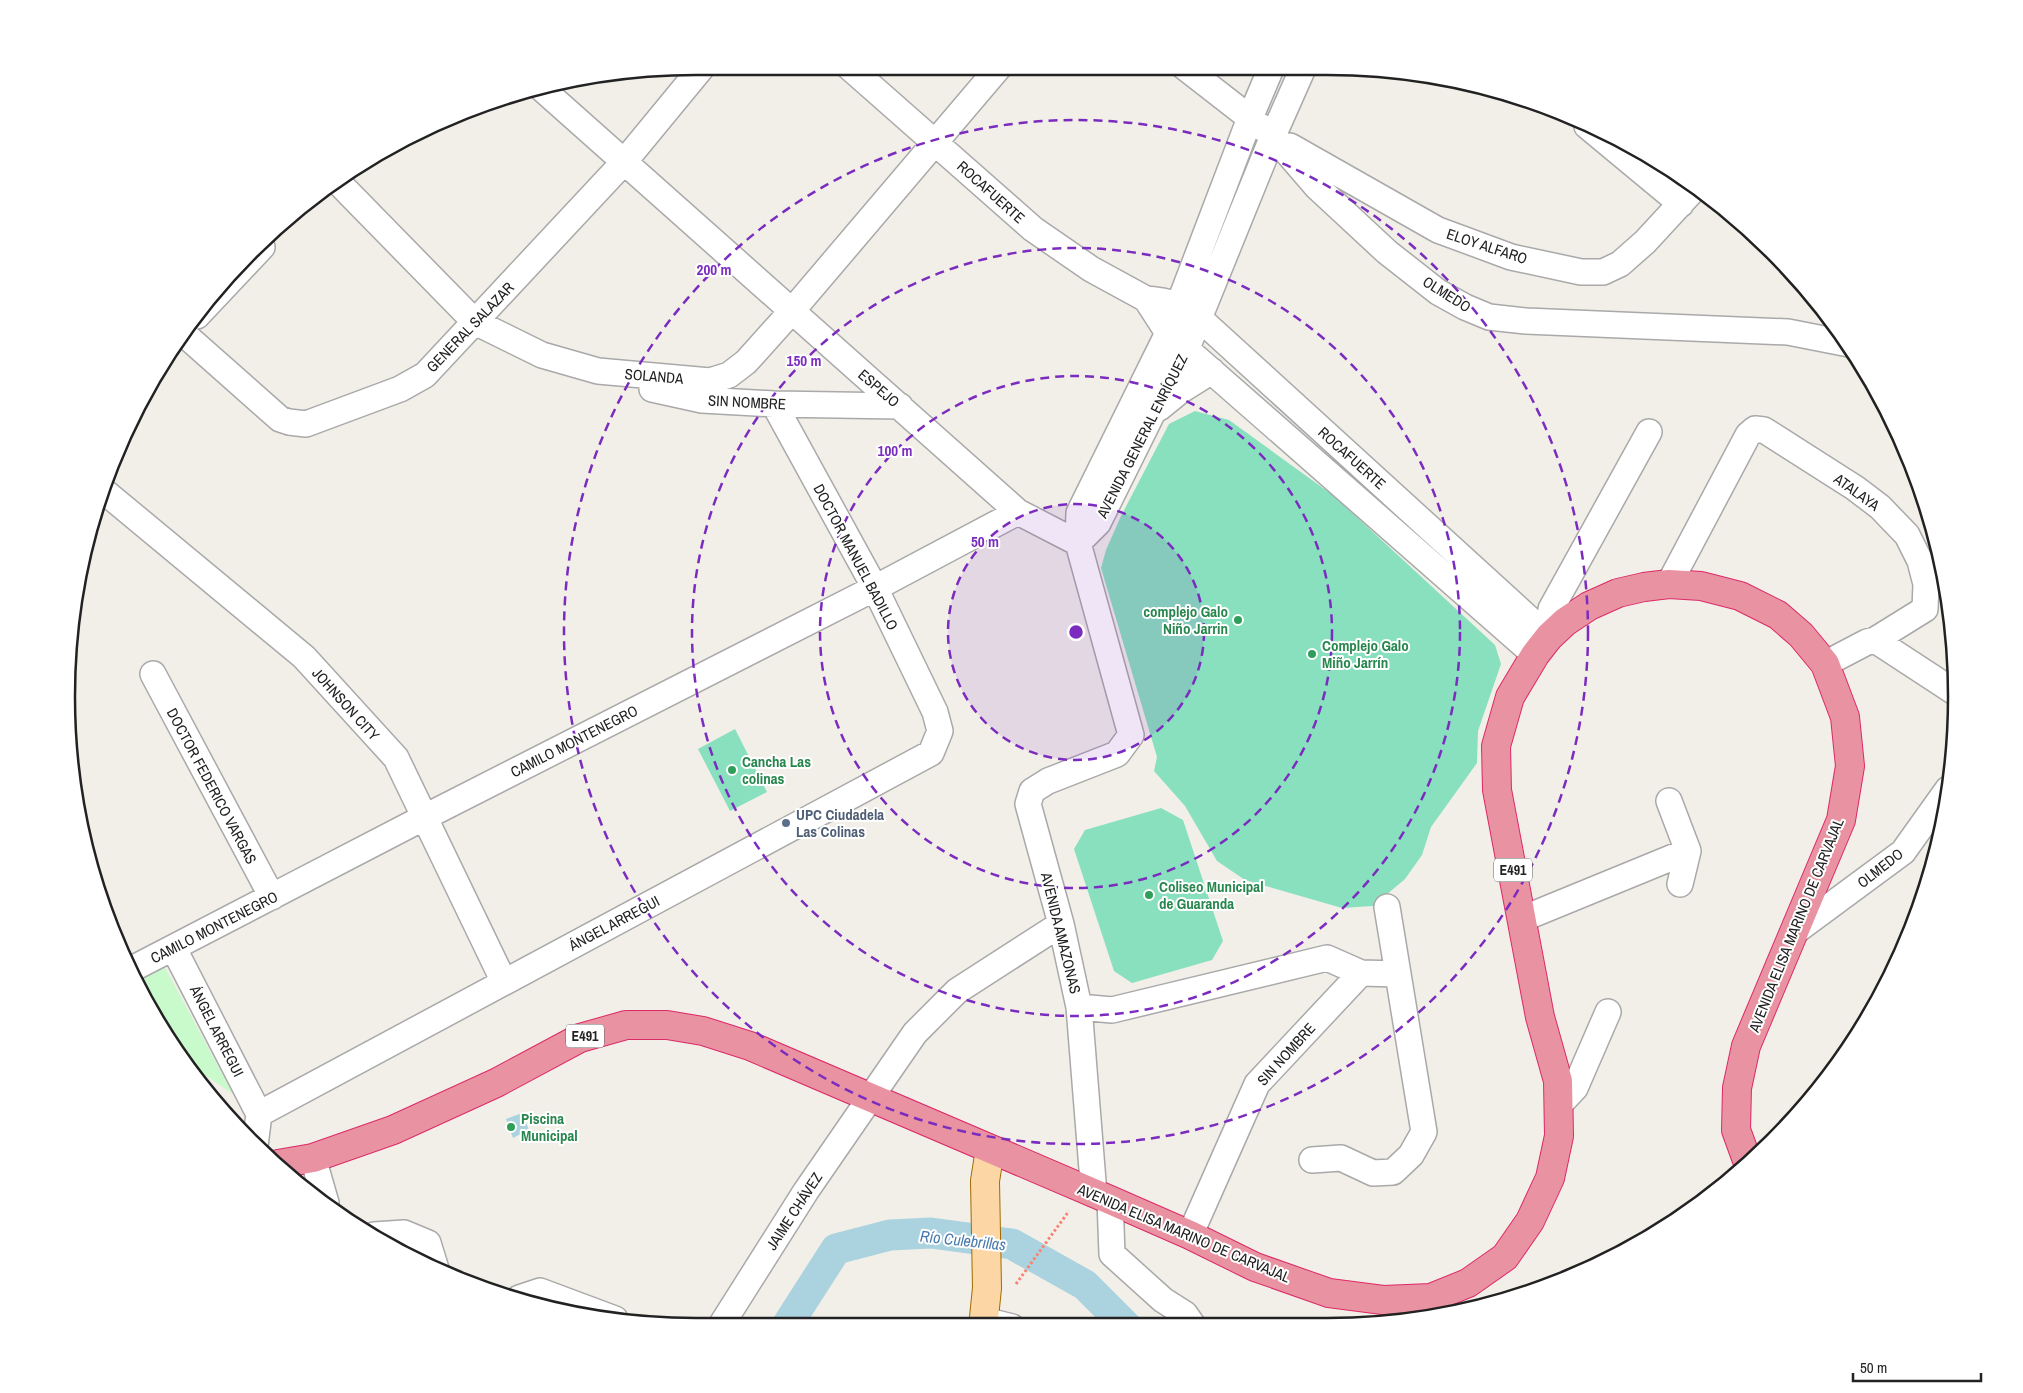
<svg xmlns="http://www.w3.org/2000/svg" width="2023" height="1393" font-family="'Archivo Narrow',sans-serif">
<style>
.park{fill:#c8facc}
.pitch{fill:#88e0be}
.water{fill:#aad3df}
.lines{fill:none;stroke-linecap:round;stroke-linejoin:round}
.river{stroke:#aad3df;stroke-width:31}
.minor-casing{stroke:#a9a9a9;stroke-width:28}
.major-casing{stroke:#a06b00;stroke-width:30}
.highway-casing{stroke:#dc2a67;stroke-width:30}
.path{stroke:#fa8072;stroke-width:3;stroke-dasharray:2.5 2.5;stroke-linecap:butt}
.minor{stroke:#fff;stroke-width:25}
.major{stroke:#fcd6a4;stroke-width:28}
.highway{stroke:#e892a2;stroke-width:28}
.ring{fill:none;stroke:#7b2cbf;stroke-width:2.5;stroke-dasharray:9 6}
.leisure-dot{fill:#2e9e5b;stroke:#fff;stroke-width:2}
.service-dot{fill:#5c6f8a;stroke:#fff;stroke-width:2}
.labels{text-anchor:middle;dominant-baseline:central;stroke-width:4;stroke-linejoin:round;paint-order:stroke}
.shield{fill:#fff;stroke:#646464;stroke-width:1}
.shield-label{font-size:14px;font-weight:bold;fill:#222}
.street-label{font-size:15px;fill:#222;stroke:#fff}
.leisure-label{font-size:15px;font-weight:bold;fill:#27864d;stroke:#fff;text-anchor:start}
.service-label{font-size:15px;font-weight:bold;fill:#4e5e75;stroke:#fff;text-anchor:start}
.water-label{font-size:16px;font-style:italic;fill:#4a7aab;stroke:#fff}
.rim{fill:none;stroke:#222;stroke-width:2.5}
.centre{fill:#7b2cbf;stroke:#fff;stroke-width:2.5}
.ring-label{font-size:15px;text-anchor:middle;font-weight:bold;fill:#7b2cbf;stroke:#fff;stroke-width:4;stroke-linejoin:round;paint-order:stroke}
</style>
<rect width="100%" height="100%" fill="#f2efe9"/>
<path class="park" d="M164 966 233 1094 183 1060 173 1047 134 980Z"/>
<path class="pitch" d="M1195 411 1229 420 1334 496 1495 645 1501 664 1478 731 1477 763 1431 827 1422 855 1405 879 1373 906 1342 908 1245 880 1217 861 1185 806 1154 771 1157 757 1101 568 1106 550 1121 516 1169 424Z
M735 729 767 792 730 811 698 749Z
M1161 808 1183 820 1223 941 1212 960 1132 983 1114 971 1074 849 1085 830Z"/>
<path class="water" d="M522 1113 529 1130 513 1138 506 1119Z"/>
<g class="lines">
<path class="river" d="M786 1327 836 1249 890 1235 931 1233 1012 1244 1085 1285 1127 1327"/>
<defs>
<path id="minor" d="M848 66 1033 229 1091 269 1146 299
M1183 66 1273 136 1317 187 1387 252 1438 292 1465 307 1489 317 1526 321 1788 332 1849 344
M540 87 1018 512 1078 543
M1587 126 1681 204
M1290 146 1438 230 1511 257 1581 272H1603L1620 264 1645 242 1693 190
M337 181 475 322 542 355 598 371 710 381 729 375 746 362 791 312 1000 66
M197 316 262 247
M184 334 280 419 289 422 306 424 400 389 425 375 624 162 703 66
M652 389 702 400 774 404 900 406
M1159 408 1180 391 1212 371
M105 492 304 657 396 758 504 982
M1078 543 1098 523 1152 414 1187 348 1273 136 1304 66
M1669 584 1748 435 1755 429 1764 430 1855 488 1880 507 1907 535 1920 561 1926 584 1925 609 1875 640 1867 642 1825 664
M1549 637 1551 609 1649 432
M1875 640 1956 693
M1535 655 1168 333 1146 299C1171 301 1178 304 1199 318L1549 637
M153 674 272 897
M1669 801 1688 851 1680 884
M1522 919 1688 851
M1796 931 1903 852 1948 789
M174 949 259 1114 255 1146
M130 970 423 818 875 588 1018 512
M1079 1007 1112 1010 1327 958 1361 973
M1560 1104 1575 1088 1608 1012
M259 1114 931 753 940 731 935 712 875 588 774 404
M313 1158 326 1203
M1312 1160 1341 1158 1373 1173 1393 1172 1411 1155 1424 1132 1387 907
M1094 1194 1079 1007 1061 924 1028 804 1032 791 1048 781 1117 754 1131 735 1078 543 1079 513 1168 333 1250 118 1272 66
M1110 1200 1112 1254 1163 1300 1185 1314 1194 1327
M374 1235 404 1233 428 1243 436 1269
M1190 1235 1257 1084 1361 973 1398 974
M519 1298 540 1291 615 1319
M984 1320 1012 1327
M720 1327 806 1191 915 1033 957 991 1061 924"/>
<path id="major" d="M983 1327 987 1288 985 1181 990 1149"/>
<path id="highway" d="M278 1164 313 1158 393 1130 496 1083 580 1038 626 1025H667L703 1031 750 1046 1110 1200 1190 1235 1255 1267 1329 1293 1383 1300 1431 1298 1468 1283 1505 1257 1530 1221 1550 1178 1559 1136 1558 1081 1540 1017 1497 790 1496 746 1510 697 1535 655 1549 637 1565 622 1589 606 1618 593 1644 587 1669 584 1701 586 1740 596 1778 615 1801 635 1825 664 1845 717 1850 766 1841 820 1746 1046 1737 1088 1736 1130 1748 1163"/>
</defs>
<use href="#minor" class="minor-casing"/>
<use href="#major" class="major-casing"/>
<use href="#highway" class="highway-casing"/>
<path class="path" d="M1016 1284 1069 1211"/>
<use href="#minor" class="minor"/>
<use href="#major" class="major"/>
<use href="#highway" class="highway"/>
</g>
<circle cx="1076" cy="632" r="128" fill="#7b2cbf" fill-opacity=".12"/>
<g class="ring">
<circle cx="1076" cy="632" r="128"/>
<circle cx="1076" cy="632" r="256"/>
<circle cx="1076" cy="632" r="384"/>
<circle cx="1076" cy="632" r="512"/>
</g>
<g class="leisure-dot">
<circle cx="1238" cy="620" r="5"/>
<circle cx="1312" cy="654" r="5"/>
<circle cx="732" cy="770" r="5"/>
<circle cx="1149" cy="895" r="5"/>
<circle cx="511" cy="1127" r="5"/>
</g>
<circle class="service-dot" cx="786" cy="823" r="5"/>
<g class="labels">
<g class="shield">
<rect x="1494" y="858.5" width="38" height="23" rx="4"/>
<rect x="566" y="1024.5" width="38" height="23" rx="4"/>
</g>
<g class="shield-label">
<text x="1513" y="870">E491</text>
<text x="585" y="1036">E491</text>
</g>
<g class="street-label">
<text transform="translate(991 192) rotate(42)">ROCAFUERTE</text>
<text transform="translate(1487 246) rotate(18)">ELOY ALFARO</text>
<text transform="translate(1447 294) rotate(32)">OLMEDO</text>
<text transform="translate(470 327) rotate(-46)">GENERAL SALAZAR</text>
<text transform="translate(654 376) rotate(5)">SOLANDA</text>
<text transform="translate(879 388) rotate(41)">ESPEJO</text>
<text transform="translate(747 402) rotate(3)">SIN NOMBRE</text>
<text transform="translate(1142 436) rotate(-63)">AVENIDA GENERAL ENRÍQUEZ</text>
<text transform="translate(1352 458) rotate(42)">ROCAFUERTE</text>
<text transform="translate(1857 492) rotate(36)">ATALAYA</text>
<text transform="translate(856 557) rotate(62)">DOCTOR MANUEL BADILLO</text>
<text transform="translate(346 704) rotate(48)">JOHNSON CITY</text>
<text transform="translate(574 741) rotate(-27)">CAMILO MONTENEGRO</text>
<text transform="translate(212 786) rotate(62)">DOCTOR FEDERICO VARGAS</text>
<text transform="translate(1880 868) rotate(-38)">OLMEDO</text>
<text transform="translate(614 923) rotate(-28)">ÁNGEL ARREGUI</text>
<text transform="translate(1796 925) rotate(-68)">AVENIDA ELISA MARINO DE CARVAJAL</text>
<text transform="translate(214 927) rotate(-27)">CAMILO MONTENEGRO</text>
<text transform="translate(1061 933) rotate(76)">AVENIDA AMAZONAS</text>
<text transform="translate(217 1031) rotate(63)">ÁNGEL ARREGUI</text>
<text transform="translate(1286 1054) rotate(-48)">SIN NOMBRE</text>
<text transform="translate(794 1211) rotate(-57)">JAIME CHÁVEZ</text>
<text transform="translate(1184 1233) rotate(23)">AVENIDA ELISA MARINO DE CARVAJAL</text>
</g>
<g class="leisure-label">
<text x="1228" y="611" text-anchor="end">complejo Galo<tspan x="1228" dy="17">Niño Jarrin</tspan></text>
<text x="1322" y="645">Complejo Galo<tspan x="1322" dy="17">Miño Jarrín</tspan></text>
<text x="742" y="761">Cancha Las<tspan x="742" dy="17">colinas</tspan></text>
<text x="1159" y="886">Coliseo Municipal<tspan x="1159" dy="17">de Guaranda</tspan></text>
<text x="521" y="1118">Piscina<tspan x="521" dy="17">Municipal</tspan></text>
</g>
<g class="service-label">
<text x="796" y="814">UPC Ciudadela<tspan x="796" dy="17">Las Colinas</tspan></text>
</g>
<g class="water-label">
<text transform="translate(963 1240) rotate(6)">Río Culebrillas</text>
</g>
</g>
<path d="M0 0H2023V1393H0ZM696 75H1327A621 621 0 0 1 1948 696V697A621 621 0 0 1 1327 1318H696A621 621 0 0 1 75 697V696A621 621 0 0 1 696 75Z" fill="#fff" fill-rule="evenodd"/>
<path class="rim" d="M696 75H1327A621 621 0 0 1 1948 696V697A621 621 0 0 1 1327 1318H696A621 621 0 0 1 75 697V696A621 621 0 0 1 696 75Z"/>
<circle cx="1076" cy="632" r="8" class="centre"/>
<g class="ring-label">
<text x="714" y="275">200 m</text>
<text x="804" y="366">150 m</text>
<text x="895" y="456">100 m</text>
<text x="985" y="547">50 m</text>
</g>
<path d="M1853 1373v8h128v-8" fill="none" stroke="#222222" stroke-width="2.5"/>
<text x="1860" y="1373" font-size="15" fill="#222222" stroke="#ffffff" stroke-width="4" paint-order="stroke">50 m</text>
</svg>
